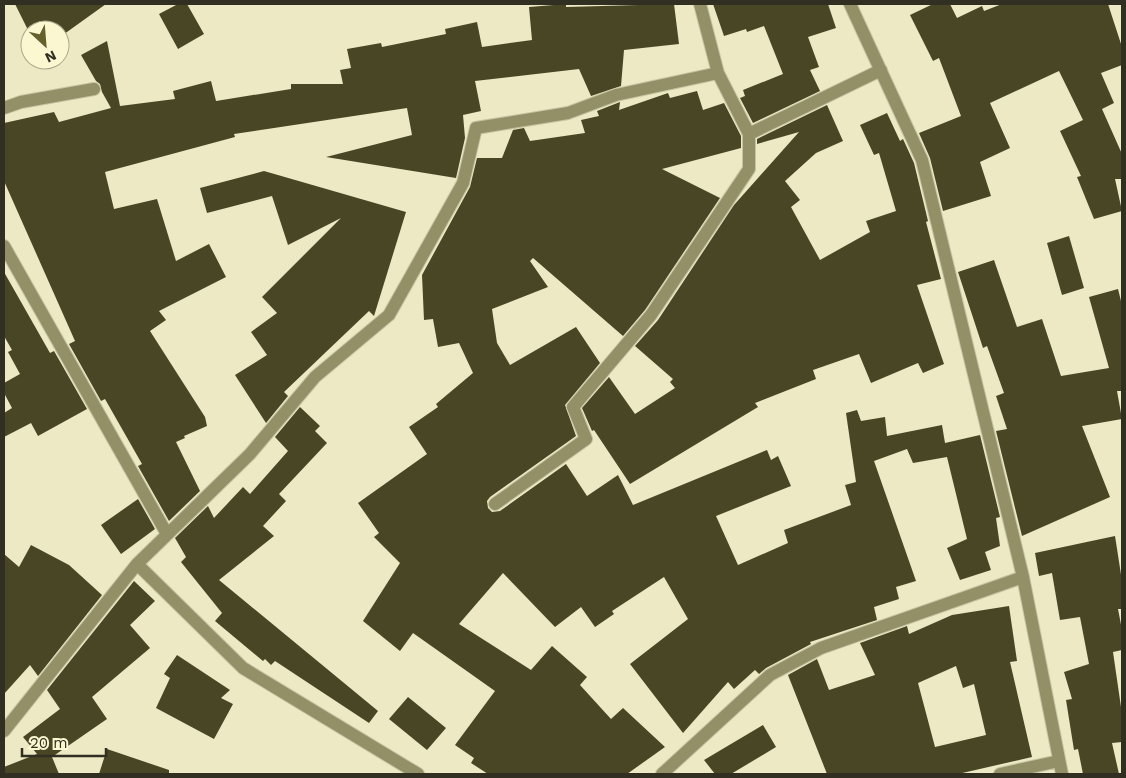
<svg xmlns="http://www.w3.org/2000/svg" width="1126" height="778" font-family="'Work Sans',sans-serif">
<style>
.building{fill:#494626;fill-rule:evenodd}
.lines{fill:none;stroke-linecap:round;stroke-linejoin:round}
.minor-casing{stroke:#c6c4a3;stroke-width:14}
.minor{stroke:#939067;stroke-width:12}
</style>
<rect width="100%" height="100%" fill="#ece9c4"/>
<path class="building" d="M15 4H106L60 37V30H30V34Z
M178 4H187L204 34 178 49 159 14Z
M566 4V7L674 4 679 44 624 50 621 86 591 96 579 69 475 81 481 111 463 115 465 138 456 178 326 157 412 135 407 108 234 134 235 137 105 172 114 209 157 199 176 261 209 244 226 277 159 311 166 320 150 331 205 417 207 426 184 436 185 438 176 442 200 491 169 521 138 466 142 464 105 399 101 401 69 344 75 341 4 181V123L54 112 59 122 111 108 102 92 100 84 96 81 81 55 107 41 120 106 175 99 173 91 211 81 216 101 291 89V84H343L340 70 351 68 347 49 381 43 382 47 446 34 445 29 477 22 482 47 532 40 529 7Z
M713 4H828L836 28 808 37 819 67 810 70 820 91 753 123 740 98 745 96 743 90 783 74 764 26 747 32 746 29 724 36Z
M933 4H950L957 18 982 6 984 11 1002 4H1108L1122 47V65L1101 73 1114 103 1102 109 1122 154V179H1115L1122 211 1094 219 1077 177 1081 176 1060 131 1083 120 1059 71 990 103 1010 148 980 162 991 196 943 211 930 158 919 133 961 116 939 58 933 61 910 15Z
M697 91 703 110 724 103 741 136V148L662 169 720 198 645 310 623 336 533 258 530 261 548 287 492 309 497 343 510 365 576 327 600 363 565 405 576 436 490 497 487 501 488 508 492 512 500 511 566 464 587 496 618 475 633 505 767 450 771 460 778 456 791 486 716 516 738 565 788 543 784 530 851 505 845 485 856 482 846 413 857 410 861 421 885 417 887 436 942 425 945 443 980 435 1000 517 996 518 1000 546 985 552 991 570 960 580 947 548 967 539 947 457 913 463 907 449 874 461 916 581 896 587 899 599 874 607 877 620 810 642 811 644 766 668 759 674 755 670 734 689 728 682 683 733 630 664 688 619 664 577 612 611 614 614 595 627 581 607 555 627 503 573 459 624 531 670 552 646 587 677 580 685 611 719 623 708 665 747 627 774H488L471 763 474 758 455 745 495 691 413 633 400 651 363 621 400 563 374 537 379 533 358 503 427 454 409 427 438 407 436 404 473 373 459 343 438 347 433 319 424 320 422 275 470 187 477 158H502L513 130 524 128 530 141 585 133 581 120 599 116 597 111 620 102 619 110 668 93 670 98Z
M827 105 843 141 816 153 785 181 800 200 791 207 820 260 870 232 866 221 896 211 879 153 874 155 860 125 887 113 900 141 903 139 914 163 928 221 926 222 941 279 917 285 944 364 923 373 918 363 871 383 859 354 813 370 816 379 755 403 758 407 630 484 594 430 592 431 582 408 609 377 635 414 675 388 670 382 673 379 635 346 658 320 734 205 799 132 757 144V139Z
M264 171 406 212 374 316 369 311 284 392 288 396 266 423 235 375 267 355 251 332 277 313 262 297 341 218 288 245 272 196 207 213 200 188Z
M1069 236 1084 288 1062 295 1047 243Z
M994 260 1017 327 1042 319 1061 376 1109 368 1089 297 1118 289 1122 305V391H1117L1122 419 1082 426 1110 497 1022 536 996 431 1007 429 996 396 1004 393 987 346 983 348 958 272Z
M4 272 50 353 54 351 87 409 38 436 31 423 4 437V413L12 408 4 393V383L20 374 8 352 12 350 4 336Z
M300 407 320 426 315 431 327 443 279 494 286 501 263 526 274 536 219 580 378 711 369 723 275 661 271 665 265 659 263 661 215 621 222 613 181 562 186 557 175 538 208 506 214 518 243 487 250 494 288 451 275 437Z
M138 499 155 529 121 554 101 525Z
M1115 536 1122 581V609H1118L1122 630V650L1113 652 1122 714V742L1112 743 1119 774H1083L1078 749 1074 750 1066 700 1072 699 1064 672 1089 664 1080 617 1060 620 1052 573 1039 576 1035 553Z
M31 545 69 565 102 595 38 676 30 665 4 694V554L19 567Z
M134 581 155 601 130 625 150 648 92 697 107 719 52 757 59 774H4V767L37 754 23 737 60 709 47 690Z
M1009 606 1017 661 1010 662 1032 757 958 774H827L788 675 817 659 829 690 875 675 860 643 907 626 909 634 952 615ZM956 666 963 688 974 684 986 735 935 747 918 683Z
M177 655 230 690 221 698 233 704 214 739 156 708 170 678 164 674Z
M408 697 446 728 427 750 389 719Z
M763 725 776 747 731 774H715L704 760Z
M107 749 169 770V774H99Z"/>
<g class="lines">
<defs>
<path id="minor" d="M850 4 922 160 1023 577 1062 774
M4 108 21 102 94 89
M749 134 881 70
M4 246 167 534
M495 504 586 439 573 407 651 315 749 169V134L718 73 700 4
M137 564 243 668 418 774
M4 731 137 564 250 454 315 377 389 315 463 183 476 128 568 113 616 95 718 73
M662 774 770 675 821 648 1023 577
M1000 774 1059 761"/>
</defs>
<use href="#minor" class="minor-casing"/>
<use href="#minor" class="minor"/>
</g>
<rect width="1126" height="778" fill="none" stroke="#302f21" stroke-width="10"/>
<g transform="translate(45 45) rotate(154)"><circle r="24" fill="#faf7d1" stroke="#a9a78b"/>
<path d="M0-4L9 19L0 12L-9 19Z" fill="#66602d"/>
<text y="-8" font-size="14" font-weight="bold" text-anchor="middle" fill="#302f21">N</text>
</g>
<path d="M22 748v8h84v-8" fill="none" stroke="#302f21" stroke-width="2.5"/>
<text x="30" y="748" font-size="15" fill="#302f21" stroke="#faf7d1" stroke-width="4" paint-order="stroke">20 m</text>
</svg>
